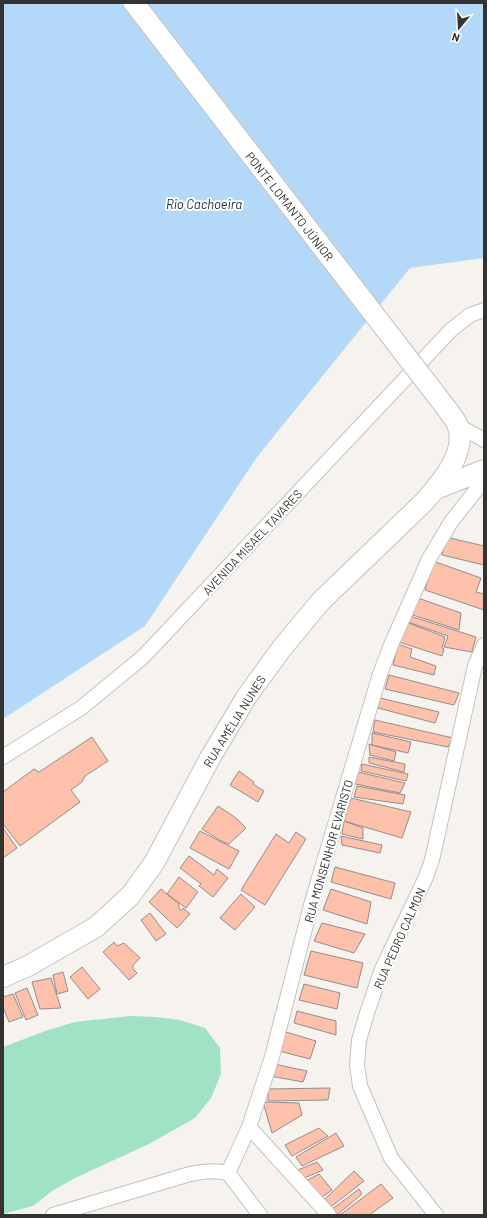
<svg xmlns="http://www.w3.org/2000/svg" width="487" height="1218" font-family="Barlow,sans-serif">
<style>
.green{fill:#a0e2c4}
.water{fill:#b4d9f8}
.building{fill:#fdc0aa;stroke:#928e8c}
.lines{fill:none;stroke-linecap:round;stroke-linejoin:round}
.minor-casing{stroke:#c5c2be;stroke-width:16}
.secondary-casing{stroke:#c5c2be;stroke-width:22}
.minor{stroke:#fff;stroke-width:14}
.secondary{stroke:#fff;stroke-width:20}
.secondary-bridge-casing{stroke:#c5c2be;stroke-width:22;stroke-linecap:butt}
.secondary-bridge{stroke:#fff;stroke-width:20}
.labels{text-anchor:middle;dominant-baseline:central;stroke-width:4;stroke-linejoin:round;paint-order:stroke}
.street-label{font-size:12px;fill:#343331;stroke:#fff}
.water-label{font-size:13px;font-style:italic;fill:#122d42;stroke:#fff}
</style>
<rect width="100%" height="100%" fill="#f6f3ef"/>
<path class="green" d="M130 1016 155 1017 180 1020 205 1028 220 1048 221 1074 211 1098 195 1118 149 1144 75 1178 52 1191 33 1206 3 1214V1047L48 1030 75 1022Z"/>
<path class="water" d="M3 3H484V258L410 268 257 457 145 626 3 719Z"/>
<path class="building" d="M446 537 484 546V565L442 555Z
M433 561 481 578 476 592 484 594V610L425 590Z
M415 597 461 613 459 630 410 614Z
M410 616 476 637 472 652 444 647 448 636 408 622Z
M406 622 445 637 442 648 444 649 442 656 399 642Z
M398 644 412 649 410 657 436 666 434 675 393 665Z
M389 675 459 693 454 705 385 689Z
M380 698 439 712 435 723 378 708Z
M375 720 453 738 448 747 373 732Z
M372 733 411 742 408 753 372 745Z
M92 737 108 761 85 776 82 782 71 790 80 802 20 846 3 824V792L34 769 39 772Z
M369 744 396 752 394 761 370 755Z
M369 757 405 764 404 772 369 763Z
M362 764 408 774 406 781 361 771Z
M239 771 254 782 253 784 264 791 258 802 230 785Z
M358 772 405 783 400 793 355 784Z
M357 786 405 795 403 804 354 797Z
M351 798 411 812 402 838 344 821Z
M218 806 236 818 246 828 229 844 223 842 202 829Z
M344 821 363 828V839L342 834Z
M3 828 17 848 3 858Z
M200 831 239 851 229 869 190 848Z
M296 832 306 839 265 905 241 890 276 834 289 843Z
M341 836 382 845 380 853 342 845Z
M189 856 214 875 217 869 228 878 213 897 199 886 201 884 180 868Z
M335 867 395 883 391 899 331 882Z
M179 877 198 892 186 908 167 894Z
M161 889 179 904V908L181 911 183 908 190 914 177 928 149 902Z
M331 889 371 902 367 924 323 910Z
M241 894 255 907 235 930 220 918Z
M150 913 166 934 156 941 141 920Z
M322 923 365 934 354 953 314 941Z
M114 942 117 946 124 943 140 958 133 965V969L137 973 129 980 103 952Z
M311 951 363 963 357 988 304 975Z
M82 967 100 989 88 999 70 977Z
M63 972 68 991 57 994 53 975Z
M51 978 61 1008 40 1009 32 982Z
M304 984 340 993 337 1009 299 1000Z
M27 988 38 1015 26 1020 15 993Z
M13 994 23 1017 9 1022 3 1007V997Z
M297 1011 336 1021V1035L294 1023Z
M286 1032 316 1041 310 1059 279 1051Z
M274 1064 307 1071 303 1082 270 1076Z
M330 1088 328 1100 268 1101V1089Z
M263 1102 299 1103 302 1115 272 1133Z
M319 1128 328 1136 292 1156 285 1145Z
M336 1133 344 1146 302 1166 296 1157Z
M317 1162 323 1170 304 1178 298 1170Z
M354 1171 364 1181 328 1209 322 1202Z
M319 1174 332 1190 318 1200 304 1182Z
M381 1184 393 1198 369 1215H340Z
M359 1189 362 1194 337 1215 331 1210Z"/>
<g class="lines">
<defs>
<path id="minor" d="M457 425 484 440
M3 757 81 708 143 657 451 330 470 315 484 310
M228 1173 260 1215
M53 1215 190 1174C203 1171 215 1170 228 1173L249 1127
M329 1215 249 1127 272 1057 311 905 380 674 391 645 429 559 451 522 484 480
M436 1215 391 1158 360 1086 357 1065 359 1040 368 1010 382 969 426 877 432 860 475 666 484 645"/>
<path id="secondary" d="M436 489 484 470
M3 977 28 966 96 927 130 896 154 863 210 758 247 696 282 648 321 601 423 503C439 485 469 452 457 424 455 419 450 414 447 409"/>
</defs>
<use href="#minor" class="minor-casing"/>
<use href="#secondary" class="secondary-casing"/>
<use href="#minor" class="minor"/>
<use href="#secondary" class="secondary"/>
<defs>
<path id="secondary-bridge" d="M134 3 447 409"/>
</defs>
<use href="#secondary-bridge" class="secondary-bridge-casing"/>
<use href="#secondary-bridge" class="secondary-bridge"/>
</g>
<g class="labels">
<g class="street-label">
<text transform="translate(290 206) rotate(52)">PONTE LOMANTO JÚNIOR</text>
<text transform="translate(252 542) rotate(-47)">AVENIDA MISAEL TAVARES</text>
<text transform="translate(234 721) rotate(-58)">RUA AMÉLIA NUNES</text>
<text transform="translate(328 851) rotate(-74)">RUA MONSENHOR EVARISTO</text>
<text transform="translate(399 938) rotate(-66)">RUA PEDRO CALMON</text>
</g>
<g class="water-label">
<text x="204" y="204">Rio Cachoeira</text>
</g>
</g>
<rect width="487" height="1218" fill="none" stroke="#343331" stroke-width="8"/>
<g transform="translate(459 28) rotate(198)" stroke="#ffffff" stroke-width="3" paint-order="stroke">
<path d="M0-3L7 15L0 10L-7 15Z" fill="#343331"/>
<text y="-6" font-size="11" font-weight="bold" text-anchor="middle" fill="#343331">N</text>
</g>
</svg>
